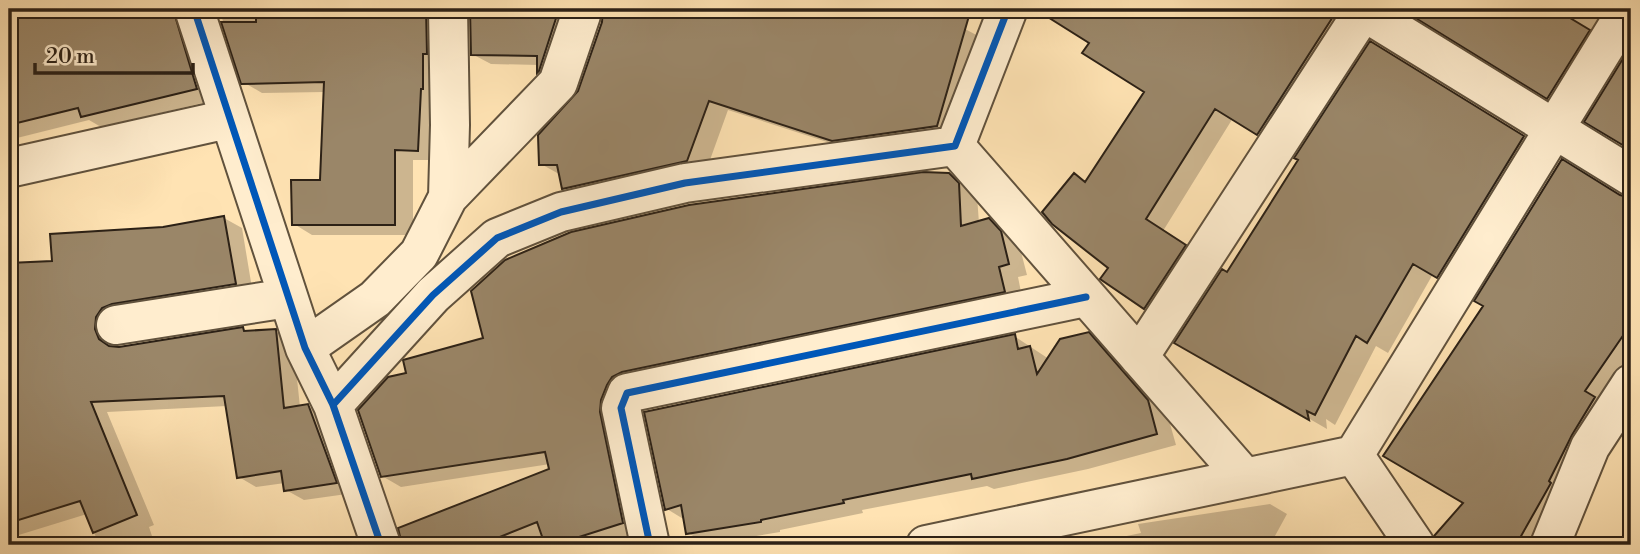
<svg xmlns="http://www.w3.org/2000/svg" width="1640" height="554" font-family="'Libre Bodoni',serif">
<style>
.shadow{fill:#0003}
.building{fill:#9a8668;stroke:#2c2116;stroke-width:2}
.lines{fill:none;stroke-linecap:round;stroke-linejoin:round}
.street-casing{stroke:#61523d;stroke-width:42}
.street{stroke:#ffedce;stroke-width:38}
.cycleway-casing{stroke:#ffedce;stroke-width:11}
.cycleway{stroke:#0057b8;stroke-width:7}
</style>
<rect width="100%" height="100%" fill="#ffe3b3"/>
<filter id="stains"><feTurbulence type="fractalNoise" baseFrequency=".00286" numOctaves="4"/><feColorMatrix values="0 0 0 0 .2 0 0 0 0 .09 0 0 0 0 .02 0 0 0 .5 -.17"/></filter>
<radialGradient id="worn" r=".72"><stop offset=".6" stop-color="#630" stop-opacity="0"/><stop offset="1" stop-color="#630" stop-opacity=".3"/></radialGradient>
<path class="shadow" d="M62 9H195L215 100 101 127 89 120 9 140V22Z
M219 9H447L436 160H413V235H312L294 224 322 181 325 92 262 93 243 82Z
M472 9H580L556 82 539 72V65L491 64 472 54Z
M605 9H904L965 29 984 39 955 136 852 150 728 110 706 171 582 199 564 188 559 174 541 164 575 99 604 22Z
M1039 9H1325L1352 25 1276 144 1233 118 1163 231 1203 256 1163 317 1103 279 1110 268 1074 175 1087 182 1146 91 1091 42Z
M1405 9H1628L1567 108Z
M1631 49V148L1587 121Z
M1390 55 1543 149 1457 288 1433 274 1388 353 1376 346 1335 425 1326 419 1327 429 1177 342Z
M949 175 969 186 977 196 979 223 989 220 1008 231 1019 244 1027 275 1018 277 1023 302 633 386 641 534 606 545H546L544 537 525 545H403L400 529 552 470 550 464 401 487 382 476 408 374 485 340Z
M1622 197 1631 200V359L1603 404 1540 545H1454L1440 532 1466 502Z
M224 218 242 228 253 294 112 340 116 348 243 329 250 333 275 331 293 341 300 407 308 406 326 416 354 493 304 500 286 490 285 483 256 487 239 477 227 406 107 412 154 525 149 527 155 545H99L87 514 9 538V265L54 263Z
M1089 334 1109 346 1167 413 1176 445 1088 469 994 489 987 486 862 510 863 513 780 530V532L707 544 688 533 685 520 667 509 1014 336 1049 359Z
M1270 504 1287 514 1270 545H1083L1141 533 1138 524Z
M1331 539 1341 545H1327Z"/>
<path class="building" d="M51 9H173L197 89 81 117 78 108 9 125V19Z
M256 9H426L427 54H423V89H421L418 151 395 150V225H292L291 180H320L324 82 241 84 221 22H256Z
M470 9H559L539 71 537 73V56L471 55Z
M603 9H971L937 126 832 141 709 101 687 161 562 189 557 165H539L538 135 578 91 602 22Z
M1035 9H1338L1257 135 1215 109 1146 219 1186 245 1144 309 1100 279 1108 268 1052 224 1042 212 1074 173 1085 182 1144 92 1082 53 1089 43Z
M1401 9H1555L1590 30 1547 99Z
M1370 41 1524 136 1437 278 1413 264 1367 343 1356 336 1315 415 1307 411 1309 420 1174 343 1222 269 1227 272 1298 160 1294 158Z
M1627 52 1631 55V150L1584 122Z
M1562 159 1620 195 1631 198V324L1585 391 1595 397 1572 435 1549 481 1551 483 1516 545H1437L1434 536 1463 503 1383 456 1483 306 1474 301Z
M923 172 949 173 959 183 961 226 989 218 1001 231 1009 264 999 267 1005 292 622 372 612 377 607 385 601 400 600 412 623 523 554 545H545L537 522 480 545H402L398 528 549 469 545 452 381 477 358 410 388 377 406 373 403 360 483 338 471 291 505 260 571 232 689 205Z
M224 216 236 284 112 304 102 308 96 317 95 329 99 339 109 346 119 347 243 327 244 331 276 329 284 408 308 404 337 483 284 491 281 471 237 478 224 396 91 402 137 515 93 533 80 501 9 523V263L52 261 50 234 163 227Z
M1089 332 1148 400 1157 434 1067 459 972 479 971 474 843 500 844 503 761 520V522L686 534 681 505 665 510 644 412 1015 334 1018 349 1030 346 1037 374 1060 339Z"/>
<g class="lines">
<defs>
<path id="street" d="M194 9 305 348 333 405 381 545
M1360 9 1631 176
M955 146 1245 478
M9 168 228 119
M448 197 450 125 448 9
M116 325 288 298
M305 348 375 299 419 254 448 197 558 83 581 15V9
M1139 357 1365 9
M333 405 433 295 497 238 561 212 685 183 955 146 1008 9
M1354 455 1628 9
M650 545 621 408 627 393 1086 297
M926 545 1354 455 1415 545
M1550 545 1590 447 1631 384"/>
</defs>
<use href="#street" class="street-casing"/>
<use href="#street" class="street"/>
<defs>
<path id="cycleway" d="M194 9 305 348 333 405 381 545
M333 405 433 295 497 238 561 212 685 183 955 146 1008 9
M650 545 621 408 627 393 1086 297"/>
</defs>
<use href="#cycleway" class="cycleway-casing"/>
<use href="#cycleway" class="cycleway"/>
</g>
<rect width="1640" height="554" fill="none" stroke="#ffe3b3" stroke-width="35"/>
<rect x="10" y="10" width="1619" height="533" fill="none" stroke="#2c2116" stroke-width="3.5"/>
<rect x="18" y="18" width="1605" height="519" fill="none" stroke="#2c2116" stroke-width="2"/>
<path d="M35 63v10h158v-10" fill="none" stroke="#2c2116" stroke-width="3.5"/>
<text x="46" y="63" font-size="21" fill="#2c2116" stroke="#ffedce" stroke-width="5" paint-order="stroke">20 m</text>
<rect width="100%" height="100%" filter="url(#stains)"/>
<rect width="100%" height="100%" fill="url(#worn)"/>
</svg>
